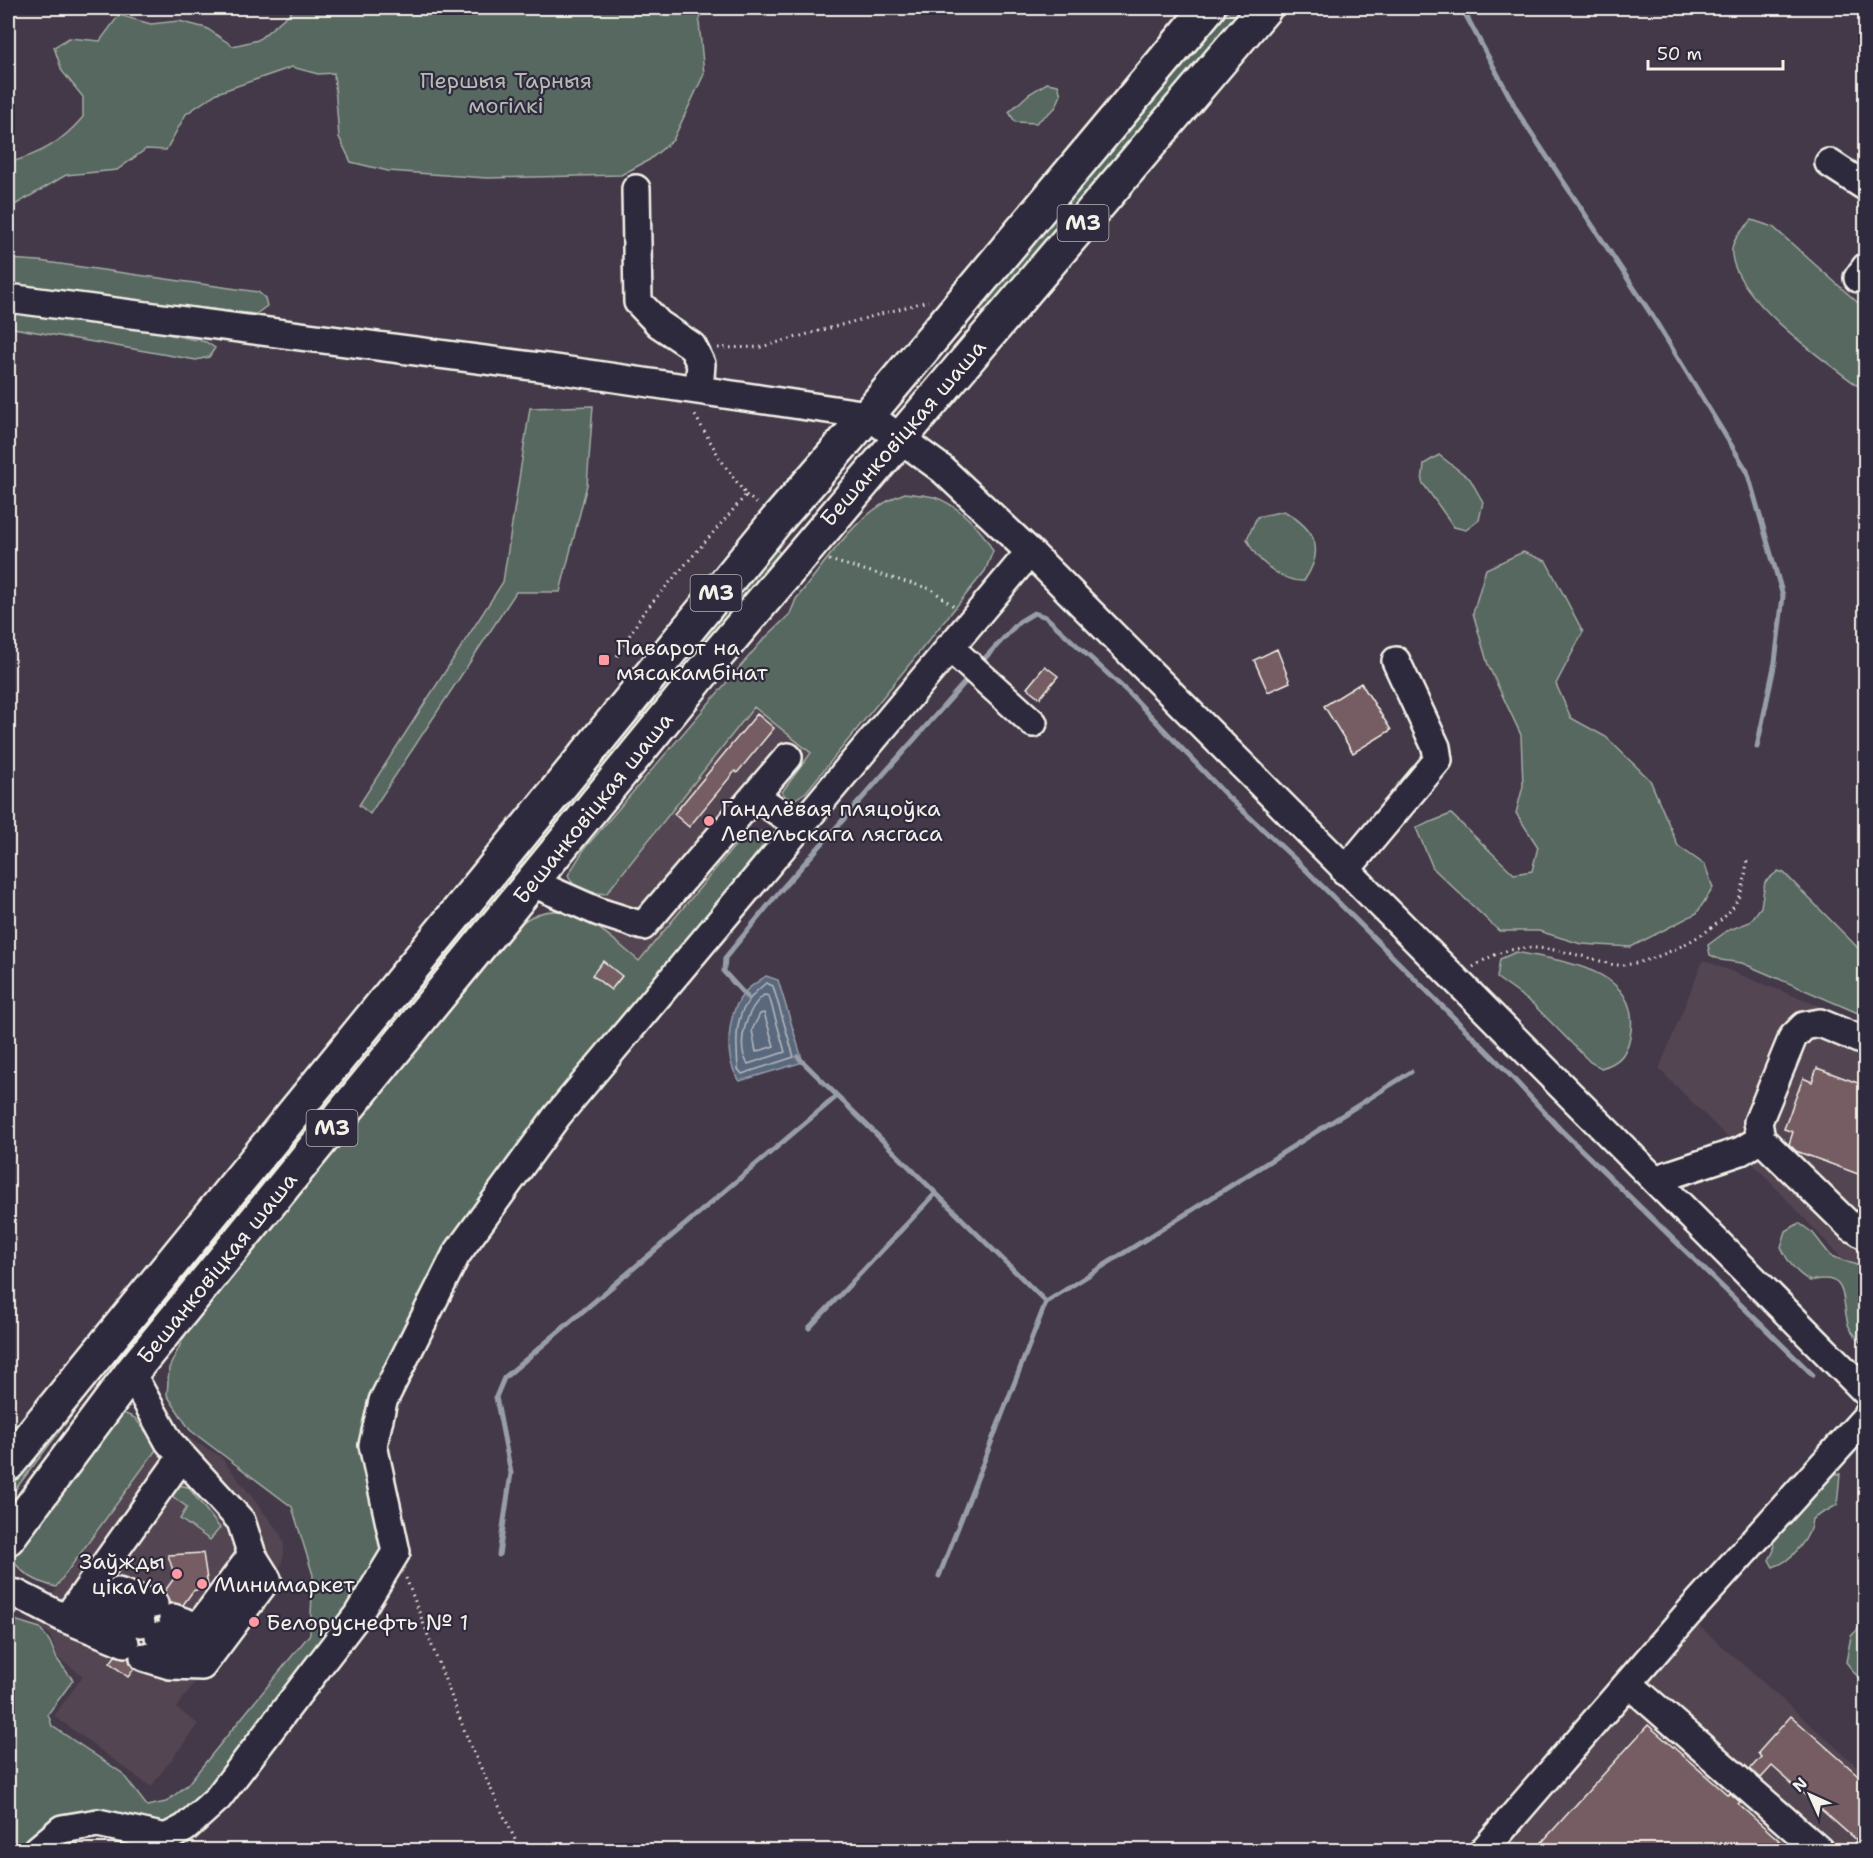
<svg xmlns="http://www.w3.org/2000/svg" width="1873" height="1858" font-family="'Shantell Sans',sans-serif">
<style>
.built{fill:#534451}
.green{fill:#566861;stroke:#a5aca4;stroke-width:1.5}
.water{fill:#5a677e;stroke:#989ea8;stroke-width:1.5}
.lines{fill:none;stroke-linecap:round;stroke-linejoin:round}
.shore{stroke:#b6babe;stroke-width:1.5}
.stream{stroke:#989ea8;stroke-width:5}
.building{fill:#755d64;stroke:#f4f1e8;stroke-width:1.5}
.minor-casing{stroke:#f4f1e8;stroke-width:32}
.major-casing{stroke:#f4f1e8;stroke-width:38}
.path{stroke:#f4f1e8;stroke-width:3;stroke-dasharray:1.5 4.5;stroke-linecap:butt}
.minor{stroke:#2f2a3d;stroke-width:27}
.major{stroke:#2f2a3d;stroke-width:33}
.poi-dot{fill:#ff9aa2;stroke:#2f2a3d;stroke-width:2}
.labels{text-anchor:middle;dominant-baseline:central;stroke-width:4.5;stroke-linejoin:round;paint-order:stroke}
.shield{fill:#2f2a3d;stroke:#b9b5b5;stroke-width:1.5}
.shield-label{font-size:21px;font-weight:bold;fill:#f4f1e8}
.park-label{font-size:22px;fill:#b5bab2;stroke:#2f2a3d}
.street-label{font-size:22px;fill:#f4f1e8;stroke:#2f2a3d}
.poi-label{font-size:22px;fill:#f4f1e8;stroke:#2f2a3d;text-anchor:start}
</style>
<rect width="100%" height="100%" fill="#443949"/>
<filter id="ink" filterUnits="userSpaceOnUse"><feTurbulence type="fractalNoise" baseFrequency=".0167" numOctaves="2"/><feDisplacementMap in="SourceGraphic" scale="12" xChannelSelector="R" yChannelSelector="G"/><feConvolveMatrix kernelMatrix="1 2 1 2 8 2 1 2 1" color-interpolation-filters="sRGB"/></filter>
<g filter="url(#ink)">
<path class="built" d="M754 707 812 753 639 961 591 922 599 912 606 894Z
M1703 960 1865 1024V1283L1741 1151 1659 1069Z
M175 1423 185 1436 220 1456 280 1533 284 1543V1555L281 1565 176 1708 198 1724 151 1787 54 1716 83 1676 58 1658 50 1635 33 1622Z
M1678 1607 1865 1773V1850H1464Z"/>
<path class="green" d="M296 8H704L699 22 704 74 673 140 649 160 621 175 487 178 388 171 351 162 339 137 334 73 318 74 292 67 217 93 186 114 166 150 146 149 117 170 66 175 8 209V163C40 154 61 143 83 117V97L62 71 54 47 69 38 100 41 119 15 151 24 179 21 206 28 233 46 258 40Z
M1231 8H1246L983 313 979 309Z
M1047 83 1058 85 1061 95 1055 108 1036 123 1015 122 1009 112 1029 94Z
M1752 220 1773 227 1865 309V391C1831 366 1736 300 1732 255 1730 240 1743 230 1752 220Z
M8 259 39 261 258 292 265 298 267 306 256 314 8 286Z
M8 307 71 314 206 342 215 348 209 357 196 360 8 327Z
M593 406 587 485 560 592H516L370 814 359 805 503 582 530 408Z
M1439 455 1470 479 1483 502 1479 520 1466 530 1454 527 1422 482 1424 464Z
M905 493C914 494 925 495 934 497 957 504 983 530 993 551L985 571 806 792 794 800 786 797 782 792 811 753 754 707 606 894C588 891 576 894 568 875L585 848 762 641 790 614 796 599C828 560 857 510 905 493Z
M1284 511C1315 529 1326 549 1304 581 1281 582 1255 560 1247 539L1257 517Z
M775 548 780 553 580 797 355 1065 244 1204 127 1343 8 1499V1489L80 1391Z
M1523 552 1546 561 1583 632 1556 684 1571 718 1606 737 1650 780 1678 846 1705 865 1713 888 1697 913 1631 947 1581 944 1539 931H1499L1433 868 1416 828 1451 814 1514 874 1532 871 1538 847 1516 813 1523 786 1521 735 1488 665 1473 613 1486 569Z
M763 831 770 837 500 1170 441 1258 404 1325 369 1406 388 1520 379 1565 205 1796 187 1814 164 1825 90 1813 61 1815 46 1828 30 1850H8V1618L40 1628 50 1642 57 1659 73 1680 48 1714 52 1726 122 1773 147 1806 166 1802 187 1785 310 1634 313 1575 292 1507 190 1430 167 1395 169 1368 188 1329 523 922C566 890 606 934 639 961L742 837Z
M1778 871 1784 873 1865 955V1016L1742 963 1721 960 1710 955 1708 945 1727 931 1750 922 1761 907 1765 882Z
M1516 952C1562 961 1644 969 1630 1037 1626 1055 1619 1063 1601 1068L1590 1062 1533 1004 1497 978 1500 959Z
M1799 1223 1813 1233 1831 1256 1865 1268V1347C1860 1340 1850 1332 1848 1324 1841 1298 1849 1271 1810 1281 1795 1272 1788 1262 1781 1247L1786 1231Z
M121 1412 135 1418 158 1447 56 1587C40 1583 23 1576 14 1561L15 1553Z
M1830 1473 1840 1474 1837 1505 1812 1519C1811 1538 1791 1562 1773 1567L1769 1560 1774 1550 1773 1539Z
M178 1485 188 1487 220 1528 210 1540 180 1519 187 1507 169 1494Z
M1865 1622H1866L1865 1679 1858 1677 1846 1662 1851 1636Z"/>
<path class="water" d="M766 976 778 980 803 1062 740 1081C723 1060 727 1014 744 993 749 987 759 981 766 976Z"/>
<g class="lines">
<path class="shore" d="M766 983 773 986 794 1057 742 1074 738 1069C736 1031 733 1009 766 983Z
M764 995 769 996 785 1052 748 1064C735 1045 747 1008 764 995Z
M764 1013 774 1046 756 1052 752 1030 760 1014Z"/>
<path class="stream" d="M1462 8 1520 116 1653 317 1747 471 1783 596 1775 662 1757 747
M985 658 1019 622 1034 613 1046 617 1131 695 1227 796 1298 862 1497 1061 1560 1129 1813 1375
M747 997 724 972 725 958 780 891 966 681
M798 1057 1046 1302 939 1576
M1046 1302 1411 1072
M809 1328 936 1193
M499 1555 511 1473 496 1397 504 1378 837 1096"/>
</g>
<path class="building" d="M1277 649 1290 682 1268 692 1254 660Z
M1045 666 1058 676 1040 698 1027 688Z
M1361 683 1391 730 1353 753 1324 706Z
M757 714 774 728 737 773 735 771 689 827 674 814Z
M603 961 622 976 611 990 592 975Z
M1817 1068 1866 1086V1177L1796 1151 1789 1144 1793 1132 1784 1129 1803 1078 1812 1082Z
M203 1553 208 1586 193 1591 183 1605 169 1603 164 1592 175 1577 168 1555Z
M115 1656 129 1658 134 1669 128 1677 110 1663Z
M1791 1716 1866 1782V1849L1772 1766 1761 1778 1750 1769 1761 1757 1758 1753Z
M1648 1725 1728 1795 1730 1793 1740 1802 1738 1804 1780 1841 1771 1851H1534Z"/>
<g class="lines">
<defs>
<path id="minor" d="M1829 163 1866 187
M636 189 638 302 659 324 692 346 701 364 699 390
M1858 278 1866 267
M8 298 555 369 868 415 942 469 1030 552 1866 1392
M949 647 1033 723
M756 797 798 825
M1345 871 1438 760 1436 747 1396 661
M533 883 599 912 643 926 788 757
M1866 1042 1820 1023 1804 1026 1793 1037 1758 1122 1761 1139 1850 1226 1866 1236
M1657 1179 1741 1151 1761 1139
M131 1373 169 1442 241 1521 252 1555 170 1665 144 1657
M8 1593 17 1594 66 1619 125 1643
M72 1616 118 1592 154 1604
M82 1616 107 1610 141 1623
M173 1618 198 1627
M66 1619 181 1458
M159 1636 184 1646
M170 1665 202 1666 267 1579 252 1555
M1629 1684 1819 1850
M37 1850 62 1829 98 1823 166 1838 185 1828 218 1798 357 1616 396 1552 373 1445 383 1401 456 1255 557 1116 1030 552
M1484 1850 1686 1616 1866 1417"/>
<path id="major" d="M8 1464 777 520 868 415 1208 8
M8 1538 131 1373 712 661 1265 8"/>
</defs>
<use href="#minor" class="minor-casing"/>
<use href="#major" class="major-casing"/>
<path class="path" d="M718 348 761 347 928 301
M746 495 759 505
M829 560 931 589 956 608
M617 656 643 613 746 495 721 460 693 412
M1473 967C1514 939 1545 947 1590 958 1598 960 1608 964 1616 965 1648 967 1714 934 1732 908 1744 892 1746 875 1747 857
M406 1578 470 1745 520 1850"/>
<use href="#minor" class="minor"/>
<use href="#major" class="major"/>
</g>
</g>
<g class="poi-dot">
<rect x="598" y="654" width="12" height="12" rx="3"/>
<circle cx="709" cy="821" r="6"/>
<circle cx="177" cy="1574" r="6"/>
<circle cx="202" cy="1584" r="6"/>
<circle cx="254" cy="1622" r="6"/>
</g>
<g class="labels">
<g class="shield">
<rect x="1057.5" y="205" width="51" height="36" rx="4.5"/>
<rect x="690.5" y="575" width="51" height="36" rx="4.5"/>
<rect x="306.5" y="1110" width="51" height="36" rx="4.5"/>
</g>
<g class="shield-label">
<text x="1083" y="223">М3</text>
<text x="716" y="593">М3</text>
<text x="332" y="1128">М3</text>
</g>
<g class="park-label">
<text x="506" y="80">Першыя Тарныя<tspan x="506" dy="25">могілкі</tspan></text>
</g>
<g class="street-label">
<text transform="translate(903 433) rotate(-49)">Бешанковіцкая шаша</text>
<text transform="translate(593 808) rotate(-51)">Бешанковіцкая шаша</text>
<text transform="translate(217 1268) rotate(-51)">Бешанковіцкая шаша</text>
</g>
<g class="poi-label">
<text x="616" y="647">Паварот на<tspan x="616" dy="25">мясакамбінат</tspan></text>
<text x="721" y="808">Гандлёвая пляцоўка<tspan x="721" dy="25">Лепельскага лясгаса</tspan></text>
<text x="165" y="1561" text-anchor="end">Заўжды<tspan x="165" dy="25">цікаVа</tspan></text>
<text x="214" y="1584">Минимаркет</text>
<text x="266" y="1622">Белоруснефть № 1</text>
</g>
</g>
<rect width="1873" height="1858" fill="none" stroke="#2f2a3d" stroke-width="30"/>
<rect x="15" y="15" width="1843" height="1828" fill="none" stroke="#f4f1e8" stroke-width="2" filter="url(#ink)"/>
<g transform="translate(1810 1795) rotate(315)" stroke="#2f2a3d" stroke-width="4.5" paint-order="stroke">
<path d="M0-4.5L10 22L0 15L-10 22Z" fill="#f4f1e8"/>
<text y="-9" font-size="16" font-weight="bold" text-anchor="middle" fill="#f4f1e8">N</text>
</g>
<path d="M1648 60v9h135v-9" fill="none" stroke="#f4f1e8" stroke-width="3"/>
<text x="1657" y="60" font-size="18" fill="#f4f1e8" stroke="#2f2a3d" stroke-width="4.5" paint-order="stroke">50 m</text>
</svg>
